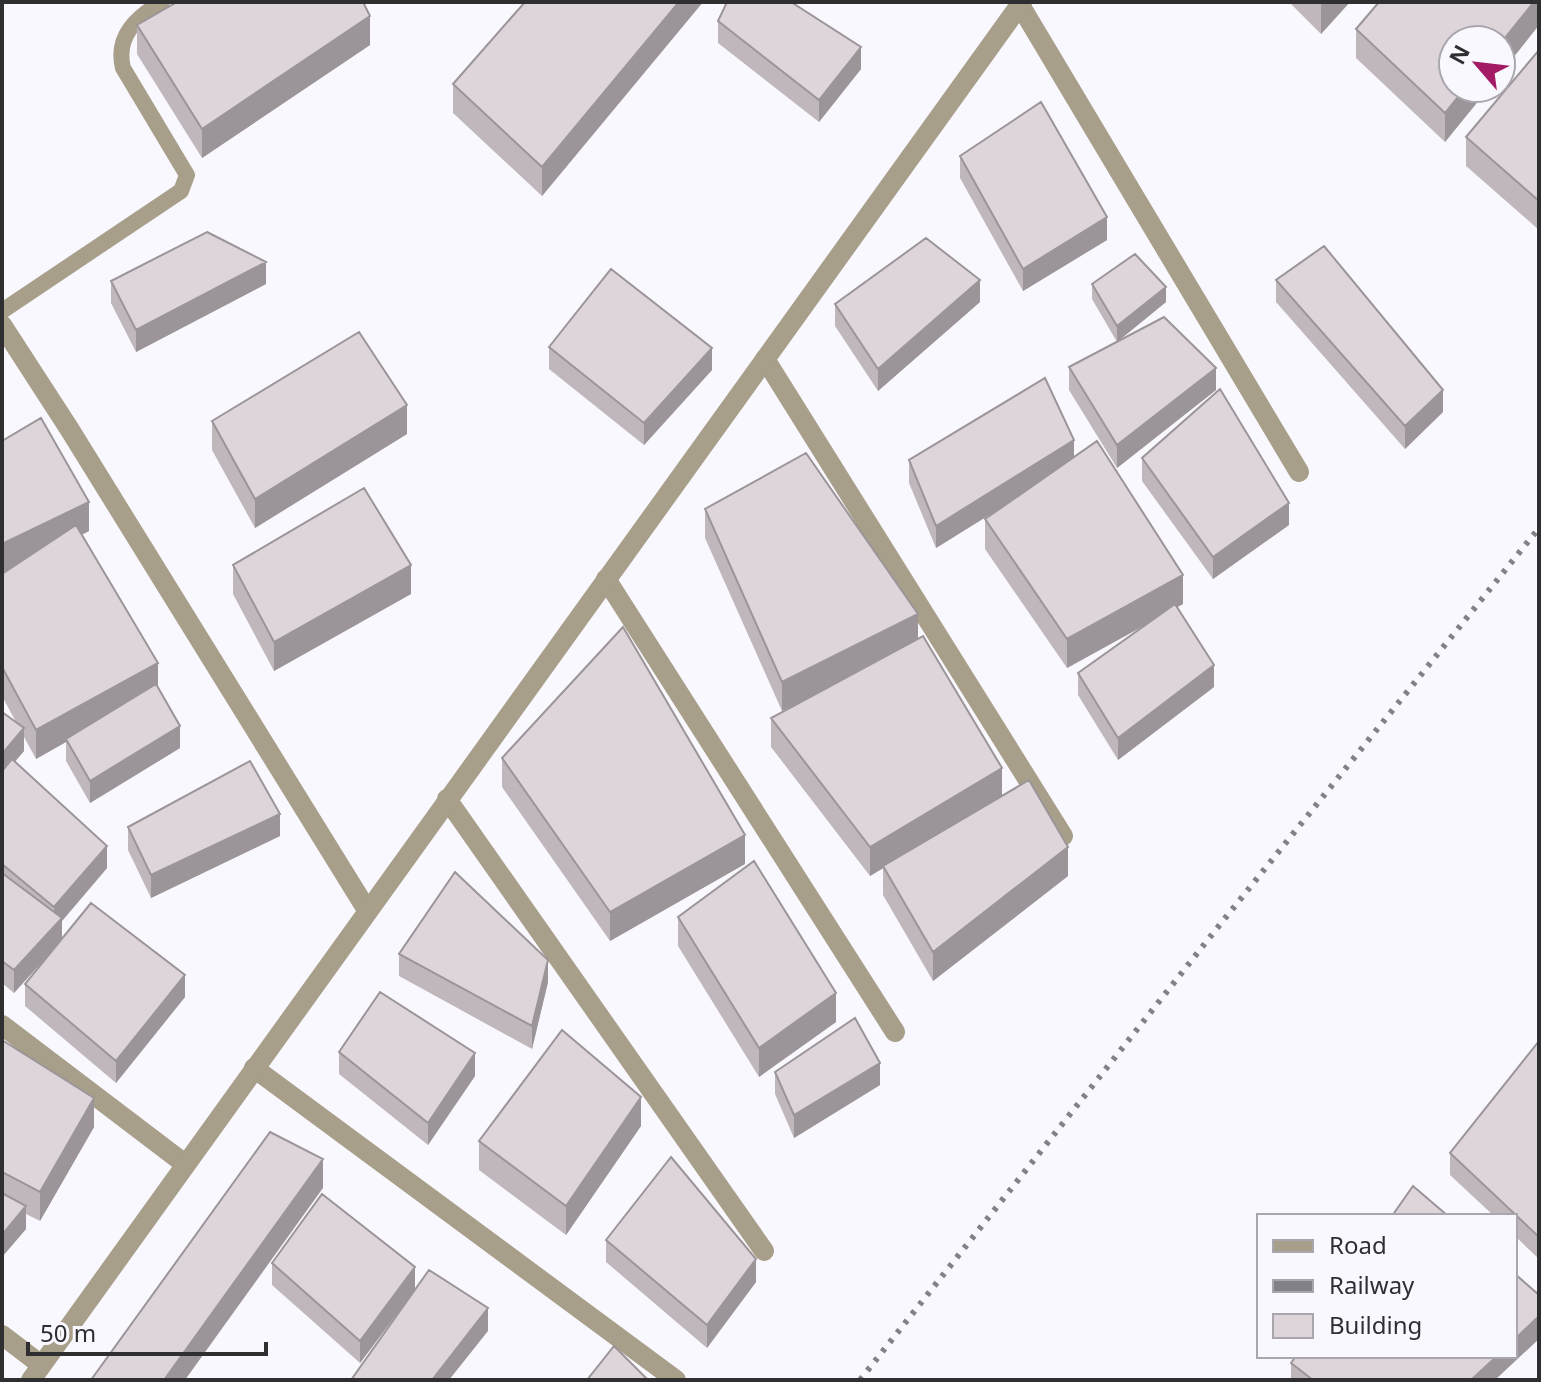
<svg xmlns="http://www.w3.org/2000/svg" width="1541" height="1382" font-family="'Noto Sans',sans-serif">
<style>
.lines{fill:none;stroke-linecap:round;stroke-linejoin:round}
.service{stroke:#a79f89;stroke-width:16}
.minor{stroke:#a79f89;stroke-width:20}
.tertiary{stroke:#a79f89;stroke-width:20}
.rail{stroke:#828185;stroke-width:6;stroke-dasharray:4 8;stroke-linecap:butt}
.wall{fill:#bfb7bb}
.shaded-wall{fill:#9b9599}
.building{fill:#ded5da;stroke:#9b9599;stroke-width:2}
</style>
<rect width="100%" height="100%" fill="#faf8ff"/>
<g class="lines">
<path class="service" d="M2 311 181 191 187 175 123 68C115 36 137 17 162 2"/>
<path class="minor" d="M1020 5 1299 472
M2 325 70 430 367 910
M765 359 1063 836
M606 579 895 1032
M447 799 764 1251
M2 1025 185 1164
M254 1068 676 1380
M2 1335 40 1364"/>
<path class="tertiary" d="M31 1380 1022 2"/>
<path class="rail" d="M860 1380 1214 932 1539 528"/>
</g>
<path class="wall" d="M525 2H703L542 196 453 113V84Z
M1289 2H1350L1321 34Z
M1539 2V25L1445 142 1356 58V29Z
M718 21 861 69 819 122 718 43Z
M137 25 370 45 202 158 137 54Z
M1539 50V230L1466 166V137Z
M960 156 1107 240 1023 291 960 178Z
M1276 280 1443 412 1405 449 1276 302Z
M111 281 266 284 136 352 111 303Z
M1092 284 1166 302 1117 342 1092 299Z
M980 302 878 391 835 326V304Z
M549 347 712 370 644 445 549 369Z
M1069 367 1216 390 1117 468 1069 390Z
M212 421 407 434 255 528 212 450Z
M2 441 89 531 82 535 158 688 180 748 90 803 66 761V742L36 759 24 737V751L15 762 107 868 62 921V939L185 997 116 1083 25 1006V984L49 954 14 993 2 983V712L16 722 2 696V574L9 569 2 573Z
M1074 457 1183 604 1177 607 1214 687 1118 760 1078 695V673L1149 623 1067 668 985 549V519L1004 506 936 548 909 483V460Z
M1142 458 1289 525 1213 579 1142 481Z
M705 509 918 639 1002 796 1068 876 933 981 883 895V868L870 876 771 747V718L809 698 782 711 705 538Z
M233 565 411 594 274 671 233 594Z
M502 758 745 864 610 941 502 787Z
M128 827 280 836 151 898 128 850Z
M678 917 836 1022 759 1077 678 946Z
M399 954 548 982 532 1049 399 976Z
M2 1040 94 1127 40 1221 26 1214V1229L2 1257Z
M1539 1041V1259L1515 1236V1216H1494L1450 1175V1153Z
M339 1052 475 1076 428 1145 339 1074Z
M775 1072 880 1085 794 1138 775 1094Z
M641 1126 566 1235 479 1170V1141Z
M606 1240 756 1282 707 1348 606 1262Z
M272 1263 415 1289 488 1331 406 1301 360 1363 272 1285Z
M1291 1363 1495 1380H1291Z"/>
<path class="shaded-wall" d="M679 2H703L542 196V167Z
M1323 2H1350L1321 34V5Z
M1534 2H1539V25L1501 73V43Z
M370 16V45L202 158V129Z
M861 47V69L819 122V100Z
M1465 88H1489L1445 142V113Z
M1107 217V240L1023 291V269Z
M266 262V284L136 352V330Z
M980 280V302L878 391V369Z
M1166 287V302L1117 342V326Z
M712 348V370L644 445V423Z
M1216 368V390L1117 468V445Z
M1443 390V412L1405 449V426Z
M407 405V434L255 528V499Z
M1074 440V462L936 548V526Z
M89 502V531L2 573V544Z
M1289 503V525L1213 579V557Z
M411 565V594L274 671V642Z
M1183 575V604L1067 668V639Z
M918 614V643L782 711V682Z
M158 663V692L66 739V742L36 759V730Z
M1214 665V687L1118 760V738Z
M180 726V748L90 803V781Z
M24 728V751L2 776V754Z
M1002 768V797L870 876V847Z
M280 814V836L151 898V875Z
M745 835V864L610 941V912Z
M107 846V868L62 921V940L14 993V970L54 926V907Z
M1068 847V876L933 981V952Z
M548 960V982L532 1049V1026Z
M185 975V997L116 1083V1061Z
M836 993V1022L759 1077V1048Z
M475 1053V1076L428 1145V1123Z
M880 1063V1085L794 1138V1115Z
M641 1097V1126L566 1235V1206Z
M94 1098V1127L40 1221V1192Z
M323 1159V1188L185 1380H164Z
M26 1206V1229L2 1257V1235Z
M756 1259V1282L707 1348V1325Z
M415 1267V1290L360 1363V1341Z
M488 1308V1331L449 1380H432Z
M1539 1316V1339L1495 1380H1471L1497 1356H1515V1339Z"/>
<path class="building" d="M177 2H363L370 16 202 129 137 25Z
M525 2H679L542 167 453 84Z
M727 2H791L861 47 819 100 718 21Z
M1379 2H1534L1501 43V40H1453V88H1465L1445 113 1356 29Z
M1539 50V201L1466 137Z
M1041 102 1107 217 1023 269 960 156Z
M207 232 266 262 136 330 111 281Z
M926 238 980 280 878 369 835 304Z
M1324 246 1443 390 1405 426 1276 280Z
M1135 254 1166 287 1117 326 1092 284Z
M611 269 712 348 644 423 549 347Z
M1164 317 1216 368 1117 445 1069 367Z
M359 332 407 405 255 499 212 421Z
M1045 378 1074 440 936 526 909 460Z
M1220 389 1289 503 1213 557 1142 458Z
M41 418 89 502 2 544V441Z
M1097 441 1183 575 1067 639 985 519Z
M806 453 918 614 782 682 705 509Z
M364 488 411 565 274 642 233 565Z
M76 525 158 663 36 730 2 667V574Z
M1175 604 1214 665 1118 738 1078 673Z
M623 627 745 835 610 912 502 758Z
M923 636 1002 768 870 847 771 718Z
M156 684 180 726 90 781 66 739Z
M2 712 24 728 2 754Z
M12 759 107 846 54 907 2 864V771Z
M250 761 280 814 151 875 128 827Z
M1029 780 1068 847 933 952 883 866Z
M754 861 836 993 759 1048 678 917Z
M455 872 548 960 532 1026 399 954Z
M2 873 62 918 14 970 2 961Z
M91 903 185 975 116 1061 25 984Z
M380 992 475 1053 428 1123 339 1052Z
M855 1018 880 1063 794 1115 775 1072Z
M562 1030 641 1097 566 1206 479 1141Z
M2 1040 94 1098 40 1192 2 1172Z
M1539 1041V1237L1450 1153Z
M270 1132 323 1159 164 1380H91Z
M671 1157 756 1259 707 1325 606 1240Z
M1413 1186 1448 1216H1392Z
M2 1193 26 1206 2 1235Z
M322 1194 415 1267 360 1341 272 1263Z
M429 1270 488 1308 432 1380H351Z
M1515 1274 1539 1295V1316L1515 1339Z
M614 1346 648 1380H587Z
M1296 1356H1497L1471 1380H1313L1291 1363Z"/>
<rect width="1541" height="1382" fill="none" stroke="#2f2e31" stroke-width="8"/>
<rect x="1257" y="1214" width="260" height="144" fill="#faf8ff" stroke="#a9a7ad" stroke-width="2"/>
<rect x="1273" y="1240" width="40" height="12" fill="#a79f89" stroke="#a9a7ad" stroke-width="2"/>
<text x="1329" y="1254" font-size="24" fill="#2f2e31">Road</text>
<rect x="1273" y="1280" width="40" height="12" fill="#828185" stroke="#a9a7ad" stroke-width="2"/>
<text x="1329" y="1294" font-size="24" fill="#2f2e31">Railway</text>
<rect x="1273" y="1314" width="40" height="24" fill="#ded5da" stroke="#a9a7ad" stroke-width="2"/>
<text x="1329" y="1334" font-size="24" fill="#2f2e31">Building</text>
<g transform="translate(1477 64) rotate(298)"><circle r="38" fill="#faf8ff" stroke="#a9a7ad" stroke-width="2"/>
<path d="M0-6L14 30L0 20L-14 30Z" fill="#a41b65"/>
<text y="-12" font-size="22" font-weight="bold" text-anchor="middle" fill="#2f2e31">N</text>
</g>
<path d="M28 1342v12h238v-12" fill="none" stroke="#2f2e31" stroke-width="4"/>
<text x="40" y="1342" font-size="24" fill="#2f2e31" stroke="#faf8ff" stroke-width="6" paint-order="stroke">50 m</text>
</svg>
